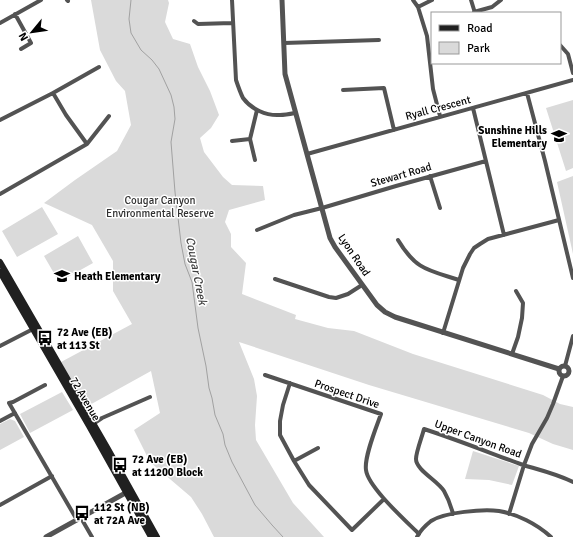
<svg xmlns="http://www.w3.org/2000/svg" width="573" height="537" font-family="Signika,sans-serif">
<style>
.green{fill:#dadada}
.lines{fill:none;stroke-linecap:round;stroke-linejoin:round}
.stream{stroke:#a1a1a1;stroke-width:1}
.minor{stroke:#535353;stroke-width:4}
.tertiary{stroke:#535353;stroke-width:5}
.secondary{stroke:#202020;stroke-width:6}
.labels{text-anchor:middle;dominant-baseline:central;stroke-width:3;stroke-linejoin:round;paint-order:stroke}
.street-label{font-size:11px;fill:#000;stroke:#fff}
.poi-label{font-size:11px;font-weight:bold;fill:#000;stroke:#fff;text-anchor:start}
.park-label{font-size:11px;fill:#313131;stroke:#fff}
.water-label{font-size:12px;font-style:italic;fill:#424242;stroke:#fff}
</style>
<rect width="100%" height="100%" fill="#fff"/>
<path class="green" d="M91 0H168L169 3 165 22 173 39 190 44 198 67 210 91 219 115 211 128 200 138 204 152 223 177 232 185 263 186 265 200 229 210 225 222 231 234V247L246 263 242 294 296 315 295 319 328 328 354 331 413 354 543 395 560 404 573 407V450L553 444 529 433 369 385 239 342 254 379 257 396 255 425 256 440 293 503 324 537H214L202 514 191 497 150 462 134 430 160 413 151 371 86 407 61 362 132 324 113 291V261L92 225 44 203 75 180 117 151 131 125 125 91 116 81 100 50Z
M573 100V168L566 171 546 108Z
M573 176V254L557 182Z
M42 207 58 234 17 257 2 231Z
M78 236 93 263 59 282 44 256Z
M62 392 73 410 30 433 20 414Z
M10 419 15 421 24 437 0 450V424Z
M473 451 519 466 512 485 489 480 465 479Z"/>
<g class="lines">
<path class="stream" d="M131 0 129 19 131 33 141 50 152 60 159 69 171 95 174 107 175 119 171 142 175 192 181 243 185 264 192 282 198 328 206 366 209 388 212 398 215 415 223 434 225 445 232 462 255 505 272 525 283 537"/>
<path class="minor" d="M67 0 68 1
M232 0 236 80C238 86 240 92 243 98 251 109 266 116 280 115 285 115 290 114 295 113
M413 0 418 7 427 36 433 89 440 116
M471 0 475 13
M418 7 432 0
M474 12 492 7 501 0
M15 14 31 43 21 49
M194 21 198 24 232 23
M0 23 41 0
M284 43 379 40
M560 45 568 54 573 73
M343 90 384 88 394 130
M53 93 66 115 87 144
M527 93 545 161 573 278
M473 108 504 235
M0 120 53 93 99 67
M232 141 250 139
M307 154 573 80
M255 160 250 139 257 110
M430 176 440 208
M0 194 87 144 109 116
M257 230 294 215 322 208 396 186 486 161
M398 240C416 270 428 270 459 280
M275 279 329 297 336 298 348 294 362 285
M443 333 463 268 470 254 474 248 480 244 488 239 559 220
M0 346 35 328
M512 354 518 337 522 318 523 303 516 291
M565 366 573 336
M265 375 381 414C376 428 364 457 366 470 368 487 406 521 419 534
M290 383 283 405 280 421V435L294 461 309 485 352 530 384 499
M45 385 13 402 9 403 77 520
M0 421 15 413
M93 424 102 418 150 397
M294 461 318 448
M0 505 52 476
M453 514C451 506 448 498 444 491 438 481 416 470 416 459 416 452 422 437 424 429 458 440 490 453 523 465 540 470 557 474 573 482
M509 514 524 465 532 444 547 418 553 404 563 376
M81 518 92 537
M417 537C420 531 426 525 431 521 445 512 483 509 499 511 517 514 537 524 551 537"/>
<path class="tertiary" d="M282 0 285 74 330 238 335 247 377 305 385 312 395 317 559 369
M559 371a5 5 0 1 1 10 0a5 5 0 1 1-10 0Z
M46 537 129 491"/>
<path class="secondary" d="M0 262 108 449 157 537
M0 272 89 426 151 537"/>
</g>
<defs>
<symbol id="school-bare" viewBox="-9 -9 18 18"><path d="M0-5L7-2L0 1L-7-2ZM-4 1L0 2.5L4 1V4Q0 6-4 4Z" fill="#000" stroke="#fff" stroke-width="2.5" paint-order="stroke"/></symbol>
<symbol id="bus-bare" viewBox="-9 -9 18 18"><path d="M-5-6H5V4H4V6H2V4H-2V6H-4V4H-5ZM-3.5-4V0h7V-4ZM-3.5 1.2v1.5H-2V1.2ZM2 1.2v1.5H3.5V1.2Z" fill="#000" stroke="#fff" stroke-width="2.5" paint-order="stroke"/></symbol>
</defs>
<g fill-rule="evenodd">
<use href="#school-bare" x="548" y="125" width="22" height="22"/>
<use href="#school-bare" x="51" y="265" width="22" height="22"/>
<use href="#bus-bare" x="34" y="327" width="22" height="22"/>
<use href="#bus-bare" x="109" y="454" width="22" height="22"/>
<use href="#bus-bare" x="71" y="502" width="22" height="22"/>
</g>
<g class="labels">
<g class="street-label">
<text transform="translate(438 108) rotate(-15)">Ryall Crescent</text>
<text transform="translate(401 175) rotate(-16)">Stewart Road</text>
<text transform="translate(354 255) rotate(56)">Lyon Road</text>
<text transform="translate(347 394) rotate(19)">Prospect Drive</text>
<text transform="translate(85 399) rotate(60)">72 Avenue</text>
<text transform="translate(478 439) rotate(20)">Upper Canyon Road</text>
</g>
<g class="poi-label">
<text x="547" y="130" text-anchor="end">Sunshine Hills<tspan x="547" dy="13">Elementary</tspan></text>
<text x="74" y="276">Heath Elementary</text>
<text x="57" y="332">72 Ave (EB)<tspan x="57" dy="13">at 113 St</tspan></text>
<text x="132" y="459">72 Ave (EB)<tspan x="132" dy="13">at 11200 Block</tspan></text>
<text x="94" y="507">112 St (NB)<tspan x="94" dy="13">at 72A Ave</tspan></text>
</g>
<g class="park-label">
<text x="160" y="200">Cougar Canyon<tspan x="160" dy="13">Environmental Reserve</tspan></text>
</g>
<g class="water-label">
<text transform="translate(196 271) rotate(79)">Cougar Creek</text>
</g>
</g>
<rect x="431" y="12" width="130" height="52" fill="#ffffff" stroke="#999999"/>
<rect x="439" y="25" width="20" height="6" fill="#202020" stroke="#999999"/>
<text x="467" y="32" font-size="12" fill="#000000">Road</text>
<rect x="439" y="42" width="20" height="12" fill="#dadada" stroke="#999999"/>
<text x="467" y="52" font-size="12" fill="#000000">Park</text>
<g transform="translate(32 32) rotate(241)" stroke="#ffffff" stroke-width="3" paint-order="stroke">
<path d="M0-3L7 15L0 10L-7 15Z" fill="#000000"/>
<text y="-6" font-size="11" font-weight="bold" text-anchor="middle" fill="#000000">N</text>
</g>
</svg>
